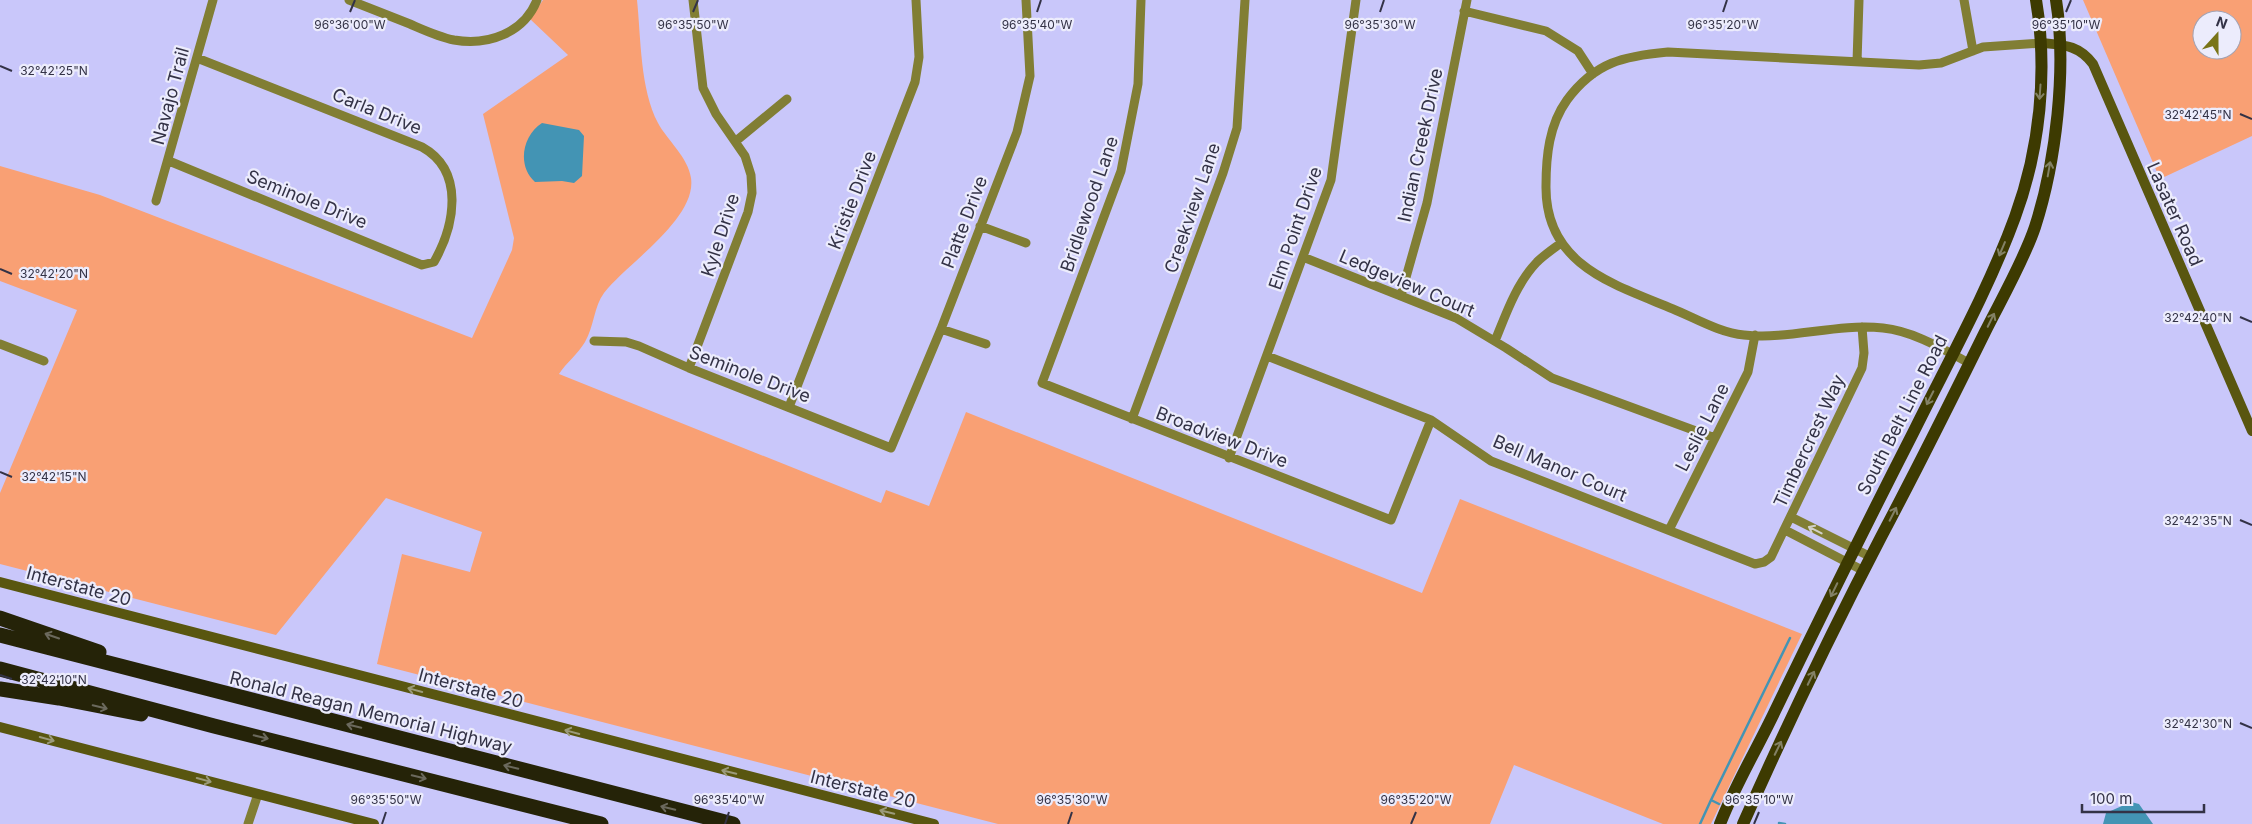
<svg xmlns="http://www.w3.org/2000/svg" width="2252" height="824" font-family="Inter,sans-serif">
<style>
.green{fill:#f9a074;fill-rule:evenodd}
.water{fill:#4394b4}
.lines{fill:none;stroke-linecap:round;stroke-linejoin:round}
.stream{stroke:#4394b4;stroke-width:2.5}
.street{stroke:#817e34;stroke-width:9}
.secondary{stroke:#595610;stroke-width:10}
.primary{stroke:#3d3a01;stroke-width:12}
.highway{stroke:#252308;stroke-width:15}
.oneway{stroke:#838165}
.oneway2{stroke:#d1d0ca}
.oneway3{stroke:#6b695d}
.oneway4{stroke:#9b9a7a}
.ticks{fill:none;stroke:#333246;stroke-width:2}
.labels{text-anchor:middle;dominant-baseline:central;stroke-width:4.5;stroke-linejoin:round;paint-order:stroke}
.street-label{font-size:18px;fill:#333246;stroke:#ececfc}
.ticks-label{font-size:12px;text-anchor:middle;fill:#333246;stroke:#ececfc;stroke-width:4.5;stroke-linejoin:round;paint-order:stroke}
</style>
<rect width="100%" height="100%" fill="#c9c7fa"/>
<path class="green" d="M543 0H637C641 38 640 89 658 123 667 140 688 157 691 178 697 219 626 264 604 293 594 306 594 327 585 342 578 354 566 363 559 374L881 503 886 490 929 506 966 412 1422 593 1460 499 1802 634 1711 824H1663L1514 765 1490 824H998L377 664 402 554 470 572 482 532 386 498 276 635 0 564V493L77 310 0 281V166L100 195 472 338 512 250 514 238 483 114 568 55 530 19Z
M2083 0H2252V136L2160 179ZM2202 20H2232V50H2202Z"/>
<path class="water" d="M542 123 579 130 584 136 582 176 574 183 562 181 535 182C517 166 522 136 542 123Z
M2131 802 2139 804 2153 824H2103L2106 813Z"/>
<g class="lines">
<path class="stream" d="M1711 800 1790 638
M1779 823 1785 824
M1700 824 1711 800 1719 804"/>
<path class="street" d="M349 0C369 8 390 16 410 24 424 30 439 37 454 40 488 46 524 33 537 0
M1141 0 1138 84 1121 171 1042 383 1391 520 1431 420
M1964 0 1973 51
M1464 11 1546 31 1578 51 1593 74
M1857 62 1859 0
M736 141 787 99
M169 161 422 265 434 262C455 225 465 171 422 147L197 58
M156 201 213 0
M980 226 1026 243
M1303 257 1456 318 1506 348 1552 378 1715 438
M1401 295 1427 203 1467 0
M941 329 986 344
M594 341 626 342 639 346 689 368 891 448 941 329 1017 132 1030 76 1026 0
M1495 341C1506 314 1516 284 1537 262 1544 255 1553 249 1561 243
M0 344 44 361
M1267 356 1431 420 1491 461 1755 564 1764 562 1771 557 1862 368 1864 353 1862 327
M1969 363C1943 349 1913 331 1883 328 1836 323 1790 340 1744 335 1720 333 1695 318 1673 309 1613 284 1545 265 1546 186 1546 156 1549 125 1567 100 1595 62 1624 56 1668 52L1919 65 1941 63 1983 47 2042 43
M689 368 748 212 752 193 751 175 745 156 716 114 703 88 693 0
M789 407 915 82 919 57 916 0
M1132 419 1223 173 1237 128 1245 0
M1229 458 1331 180 1356 0
M1791 517 1871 557
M1669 530 1748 372 1755 335
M1785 530 1864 571
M248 824 258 794"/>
<path class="secondary" d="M2042 43C2064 45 2079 45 2093 64L2252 431
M0 582 934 824
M0 727 374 824"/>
<path class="primary" d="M1720 824C1735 785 1757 749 1775 711 1820 618 1866 525 1913 433 1948 362 1988 291 2015 217 2040 149 2048 71 2036 0
M1743 824C1786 727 1832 631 1881 537 1917 469 1951 401 1985 332 2001 300 2024 260 2035 227 2056 162 2067 68 2056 0"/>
<path class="highway" d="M0 618 99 652
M0 635 733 824
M0 669 214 726 601 824
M0 689 59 698 141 714"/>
</g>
<defs><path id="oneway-shaft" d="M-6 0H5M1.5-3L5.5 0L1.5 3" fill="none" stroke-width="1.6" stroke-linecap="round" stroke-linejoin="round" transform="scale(1.25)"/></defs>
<g class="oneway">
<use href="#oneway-shaft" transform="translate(2040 92) rotate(94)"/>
<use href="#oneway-shaft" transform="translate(2049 169) rotate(-80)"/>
<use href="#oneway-shaft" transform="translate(2002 249) rotate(113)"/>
<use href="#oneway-shaft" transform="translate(1991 320) rotate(-64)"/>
<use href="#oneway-shaft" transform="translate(1930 398) rotate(117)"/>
<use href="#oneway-shaft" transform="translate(1893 514) rotate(-63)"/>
<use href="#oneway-shaft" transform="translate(1834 590) rotate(116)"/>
<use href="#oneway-shaft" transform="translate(1811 678) rotate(-64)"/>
<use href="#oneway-shaft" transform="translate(1778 748) rotate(-64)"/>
</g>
<use class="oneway2" href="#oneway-shaft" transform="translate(1815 530) rotate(-153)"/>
<g class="oneway3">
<use href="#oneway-shaft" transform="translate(52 636) rotate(-161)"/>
<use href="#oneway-shaft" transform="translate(100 707) rotate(13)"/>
<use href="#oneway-shaft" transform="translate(354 726) rotate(-166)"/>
<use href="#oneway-shaft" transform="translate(261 737) rotate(13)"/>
<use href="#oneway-shaft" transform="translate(511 767) rotate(-166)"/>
<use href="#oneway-shaft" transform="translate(419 777) rotate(14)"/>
<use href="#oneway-shaft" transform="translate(668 808) rotate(-166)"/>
</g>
<g class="oneway4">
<use href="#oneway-shaft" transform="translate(415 690) rotate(-165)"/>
<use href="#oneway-shaft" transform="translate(572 732) rotate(-165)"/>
<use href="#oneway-shaft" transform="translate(47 739) rotate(15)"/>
<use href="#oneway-shaft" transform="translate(729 772) rotate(-166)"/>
<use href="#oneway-shaft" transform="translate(204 780) rotate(15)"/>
<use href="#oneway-shaft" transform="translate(887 812) rotate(-166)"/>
</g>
<path class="ticks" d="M350 12 355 0M693 12 698 0M1037 12 1041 0M1380 12 1384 0M1723 12 1727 0M2066 12 2071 0M0 66 12 71M2240 114 2252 119M0 269 12 274M2240 317 2252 322M0 472 12 477M2240 520 2252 525M0 675 12 679M2240 723 2252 728M382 824 386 812M725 824 729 812M1068 824 1072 812M1411 824 1416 812M1754 824 1759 812"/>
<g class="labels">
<g class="street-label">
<text transform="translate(170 96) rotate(-75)">Navajo Trail</text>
<text transform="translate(377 111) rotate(22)">Carla Drive</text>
<text transform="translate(1420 145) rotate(-78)">Indian Creek Drive</text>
<text transform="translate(307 199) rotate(22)">Seminole Drive</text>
<text transform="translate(852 200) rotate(-69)">Kristie Drive</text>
<text transform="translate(1089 204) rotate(-71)">Bridlewood Lane</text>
<text transform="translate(1192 208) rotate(-71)">Creekview Lane</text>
<text transform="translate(2175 214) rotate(66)">Lasater Road</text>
<text transform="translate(964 222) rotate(-69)">Platte Drive</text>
<text transform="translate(1295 228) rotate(-71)">Elm Point Drive</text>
<text transform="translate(720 235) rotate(-72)">Kyle Drive</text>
<text transform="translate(1407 283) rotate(23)">Ledgeview Court</text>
<text transform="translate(750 374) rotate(21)">Seminole Drive</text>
<text transform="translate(1902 415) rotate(-63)">South Belt Line Road</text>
<text transform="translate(1702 427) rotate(-63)">Leslie Lane</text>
<text transform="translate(1222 437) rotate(21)">Broadview Drive</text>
<text transform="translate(1809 441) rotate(-65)">Timbercrest Way</text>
<text transform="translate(1560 468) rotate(23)">Bell Manor Court</text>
<text transform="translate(79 586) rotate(15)">Interstate 20</text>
<text transform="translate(471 688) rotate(15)">Interstate 20</text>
<text transform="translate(371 712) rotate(14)">Ronald Reagan Memorial Highway</text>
<text transform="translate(863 789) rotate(14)">Interstate 20</text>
</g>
</g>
<g class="ticks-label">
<text x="350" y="29">96°36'00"W</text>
<text x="693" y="29">96°35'50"W</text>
<text x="1037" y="29">96°35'40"W</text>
<text x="1380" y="29">96°35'30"W</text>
<text x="1723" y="29">96°35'20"W</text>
<text x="2066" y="29">96°35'10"W</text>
<text x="54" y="75">32°42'25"N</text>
<text x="2198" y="119">32°42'45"N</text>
<text x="54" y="278">32°42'20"N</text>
<text x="2198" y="322">32°42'40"N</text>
<text x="54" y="481">32°42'15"N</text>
<text x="2198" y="525">32°42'35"N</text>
<text x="54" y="684">32°42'10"N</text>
<text x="2198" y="728">32°42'30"N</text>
<text x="386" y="804">96°35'50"W</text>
<text x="729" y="804">96°35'40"W</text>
<text x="1072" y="804">96°35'30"W</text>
<text x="1416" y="804">96°35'20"W</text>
<text x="1759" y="804">96°35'10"W</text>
</g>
<g transform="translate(2217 35) rotate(21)"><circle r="24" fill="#ececfc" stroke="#a2a2b3"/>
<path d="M0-4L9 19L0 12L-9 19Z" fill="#797418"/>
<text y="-8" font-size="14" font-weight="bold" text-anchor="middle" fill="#333246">N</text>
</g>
<path d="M2082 804v8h122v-8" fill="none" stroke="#333246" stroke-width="2.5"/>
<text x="2090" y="804" font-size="15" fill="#333246" stroke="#ececfc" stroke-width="4" paint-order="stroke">100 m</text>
</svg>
